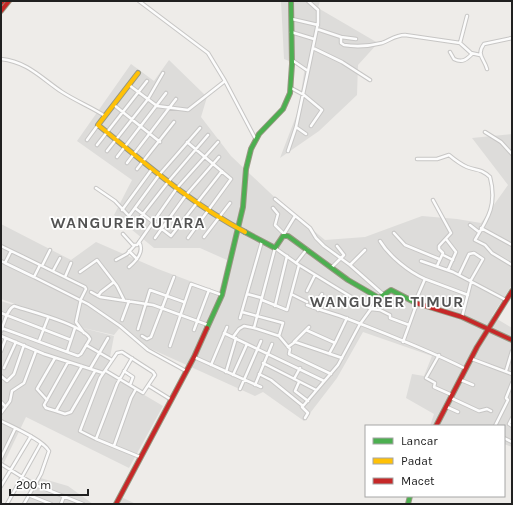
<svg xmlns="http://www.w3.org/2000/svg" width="513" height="505" font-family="Karla,sans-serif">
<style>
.residential{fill:#dddcda}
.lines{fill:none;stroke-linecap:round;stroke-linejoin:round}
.street-casing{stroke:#c7c6c5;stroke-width:4.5}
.fast-casing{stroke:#979781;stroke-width:6}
.slow-casing{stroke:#979781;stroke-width:6}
.jam-casing{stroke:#979781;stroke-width:6}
.street{stroke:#fcfcfc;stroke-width:2.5}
.fast{stroke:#4caf50;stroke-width:4}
.slow{stroke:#ffc107;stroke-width:4}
.jam{stroke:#c62828;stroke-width:4}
.labels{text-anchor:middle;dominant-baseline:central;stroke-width:3.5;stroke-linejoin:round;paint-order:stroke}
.district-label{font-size:16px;font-weight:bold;letter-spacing:1px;fill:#535353;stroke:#fff}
</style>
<rect width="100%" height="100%" fill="#eeece9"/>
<path class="residential" d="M281 1H320L318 8 378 43 358 65 357 95 319 131 280 158 298 111 305 67 284 59Z
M169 60 207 97 201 117 231 156 286 208 325 240 365 237 422 216 457 219 481 223 508 185 472 138 512 134V285L492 316 512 328V447L504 444V426H430L434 414 406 398 412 374 424 376 432 356 363 332 337 378 304 421 263 392 255 396 149 348 122 325 114 335 79 327 114 336 107 373 163 406 129 468 26 417 1 469V301L52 317 1 299V224L71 260 96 242 158 269 219 292 227 260 200 248H154L114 215 132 180 77 141 131 64 154 81Z
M37 477 68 486 93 504H22Z
M121 497 136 504H118Z"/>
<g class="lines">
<defs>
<path id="street" d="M139 1 208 53 225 81 255 138
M292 19 318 25
M317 29 341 37V43L344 45C356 47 370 46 382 43 390 40 396 35 405 35L460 43 471 53 480 55
M291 32 314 39
M341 37 356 39
M460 43 467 16
M313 48 342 62 370 80
M450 52 454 59C462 63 466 60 472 54
M1 59C28 62 41 78 62 92 76 101 91 107 105 116
M487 69C484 58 476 55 484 44L512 38
M308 71 318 23V10L308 1
M129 85 157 106 188 110 225 81
M291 88 304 95 322 110 311 126
M114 105 160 142
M296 127 306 134
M485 132 501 142 512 154
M87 140 98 125
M187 142 231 179 188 238
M97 145 147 81
M107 151 148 99 163 73
M288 151 296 127 308 71 292 60
M117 157 166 93
M417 159H437L449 155C455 160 460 164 467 167 477 171 480 168 490 177 497 204 489 217 475 240L485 245 492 253 512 265
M127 163 176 99
M137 169 174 122
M96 188 115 201 129 216 159 175 200 128
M275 199 310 228 316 238 324 246 350 265 384 295
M433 200 451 233 439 246V249L443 253 437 266
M135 208 171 236 222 171
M273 208 278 214 275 225 285 235
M122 210 152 169
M136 223 168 182 208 135
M470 225 479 232
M481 228 512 245
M394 233 405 245 439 259
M123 234 133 245H137L177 188 218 142
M284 234 295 216
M204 237 230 203
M155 238 186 195 219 157
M446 239 456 252 448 270
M380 241C389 256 409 272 425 279
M1 246 40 265
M11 251 5 263 34 277
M129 251 137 259
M443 255 453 260
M116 260 127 254 135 245
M1 261 5 263
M421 261 453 272 506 300
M296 263 307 249
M350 265 365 250
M42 266 50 250
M129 267C136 261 145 252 139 242
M332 267 344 255 337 246
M53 271 60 258
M80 272 97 260 117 286 124 300
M459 275 469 254 474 253 483 259 471 280H470
M65 277 71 263
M307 291 315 275
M91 292 100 297 153 305 208 325
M247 294 262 298
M291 294 307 302
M98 296 101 292 114 282
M262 300 287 310 299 265
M415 302 425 279 468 295
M307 305C321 311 334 313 348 319 387 334 428 350 466 369
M275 306 287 256
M318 310 322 301 320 297 322 294
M242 312 283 323 279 336
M1 313 71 340
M462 317 471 282
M240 318 262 241
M122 320 129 301
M1 328 7 330 78 356 81 354 90 339C84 325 29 311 14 306 7 309 4 324 1 331
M138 329 150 290 184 302
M194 330 209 290
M306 330 335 343 329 354
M84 333 76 322 81 299 86 289 85 287 40 265 34 277 88 304 120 326 148 350 186 371
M224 333 324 381
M1 336 44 354 103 373
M142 336 147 339 151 337 174 277
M233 337 239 329 244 326 254 328
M39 341 48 318
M294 342 309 327
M403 342 417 303
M335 343 347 318
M86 345 112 360
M170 346 191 284 222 295
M288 347 295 342 342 358
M1 351 6 338
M67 352 75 328
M439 355 426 378 435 383 434 387 452 395
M194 357 261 387
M472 359 512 374
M68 362 44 405 46 408 56 411 82 366
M263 363 316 390
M211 365 227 327
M4 368 16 342
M90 369 108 338
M106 371 143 393 155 375 153 372 122 352 117 353 100 378 80 431 96 439 140 457
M124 371 133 377 130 385
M506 371 512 351
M226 372 236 338
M259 374 271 380 303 406 338 365 360 324 379 298
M331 374 289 354 290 349 279 336 254 328 275 248 299 265 371 309 380 310 390 315V318L409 325
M233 375 247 344
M1 376 7 381 14 374 24 345
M294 379 300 368
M461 380 473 385
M299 382 295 391 308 401
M255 385 272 344
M149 386 170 399
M240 389 261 341
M451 398 479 411 487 409 491 411
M47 400 37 389 55 358
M1 402 5 406
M302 407 308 413 305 418
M447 407 458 412
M56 411 65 414 71 412 95 371
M1 413 10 401 12 391 24 383 36 351
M512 418 509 424 512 426
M1 421C13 427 43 440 49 451L41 474 24 504
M495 426 508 400 506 398 512 383
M504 438 512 442
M96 439 117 384 132 358
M114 446 131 398 136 389
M1 458 15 429
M1 464 35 485
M1 486 31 436
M38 486 83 504
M31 496 51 504
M7 504 41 443
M61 504 64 496"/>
<path id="fast" d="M245 232 275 248 283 236H288L348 280 379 298 391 290 416 303
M207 328 222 295 243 207 246 169 251 149 259 134 283 109 290 93 292 64 291 1
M408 504 410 496"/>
<path id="slow" d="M138 73 98 125C145 163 191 204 245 232"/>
<path id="jam" d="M1 3 3 1
M1 11 9 1
M416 303 462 317 512 340
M436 426 477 347 512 291
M116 504 194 357 207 328"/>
</defs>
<use href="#street" class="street-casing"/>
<use href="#fast" class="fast-casing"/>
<use href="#slow" class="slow-casing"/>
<use href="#jam" class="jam-casing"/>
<use href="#street" class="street"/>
<use href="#fast" class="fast"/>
<use href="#slow" class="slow"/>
<use href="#jam" class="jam"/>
</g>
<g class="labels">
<g class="district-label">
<text x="128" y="222">WANGURER UTARA</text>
<text x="387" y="301">WANGURER TIMUR</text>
</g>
</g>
<rect width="513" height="505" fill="none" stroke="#202020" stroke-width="4"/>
<rect x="365" y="425" width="140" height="72" fill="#ffffff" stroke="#a6a6a6"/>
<rect x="373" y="438" width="20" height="6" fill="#4caf50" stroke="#a6a6a6"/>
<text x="401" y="445" font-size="12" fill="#202020">Lancar</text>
<rect x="373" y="458" width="20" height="6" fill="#ffc107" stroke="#a6a6a6"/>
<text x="401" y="465" font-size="12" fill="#202020">Padat</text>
<rect x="373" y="478" width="20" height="6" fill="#c62828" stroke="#a6a6a6"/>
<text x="401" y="485" font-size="12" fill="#202020">Macet</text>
<path d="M10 489v6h78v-6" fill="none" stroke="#202020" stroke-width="2"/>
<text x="16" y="489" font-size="12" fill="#202020" stroke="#ffffff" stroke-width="3" paint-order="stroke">200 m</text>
</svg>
